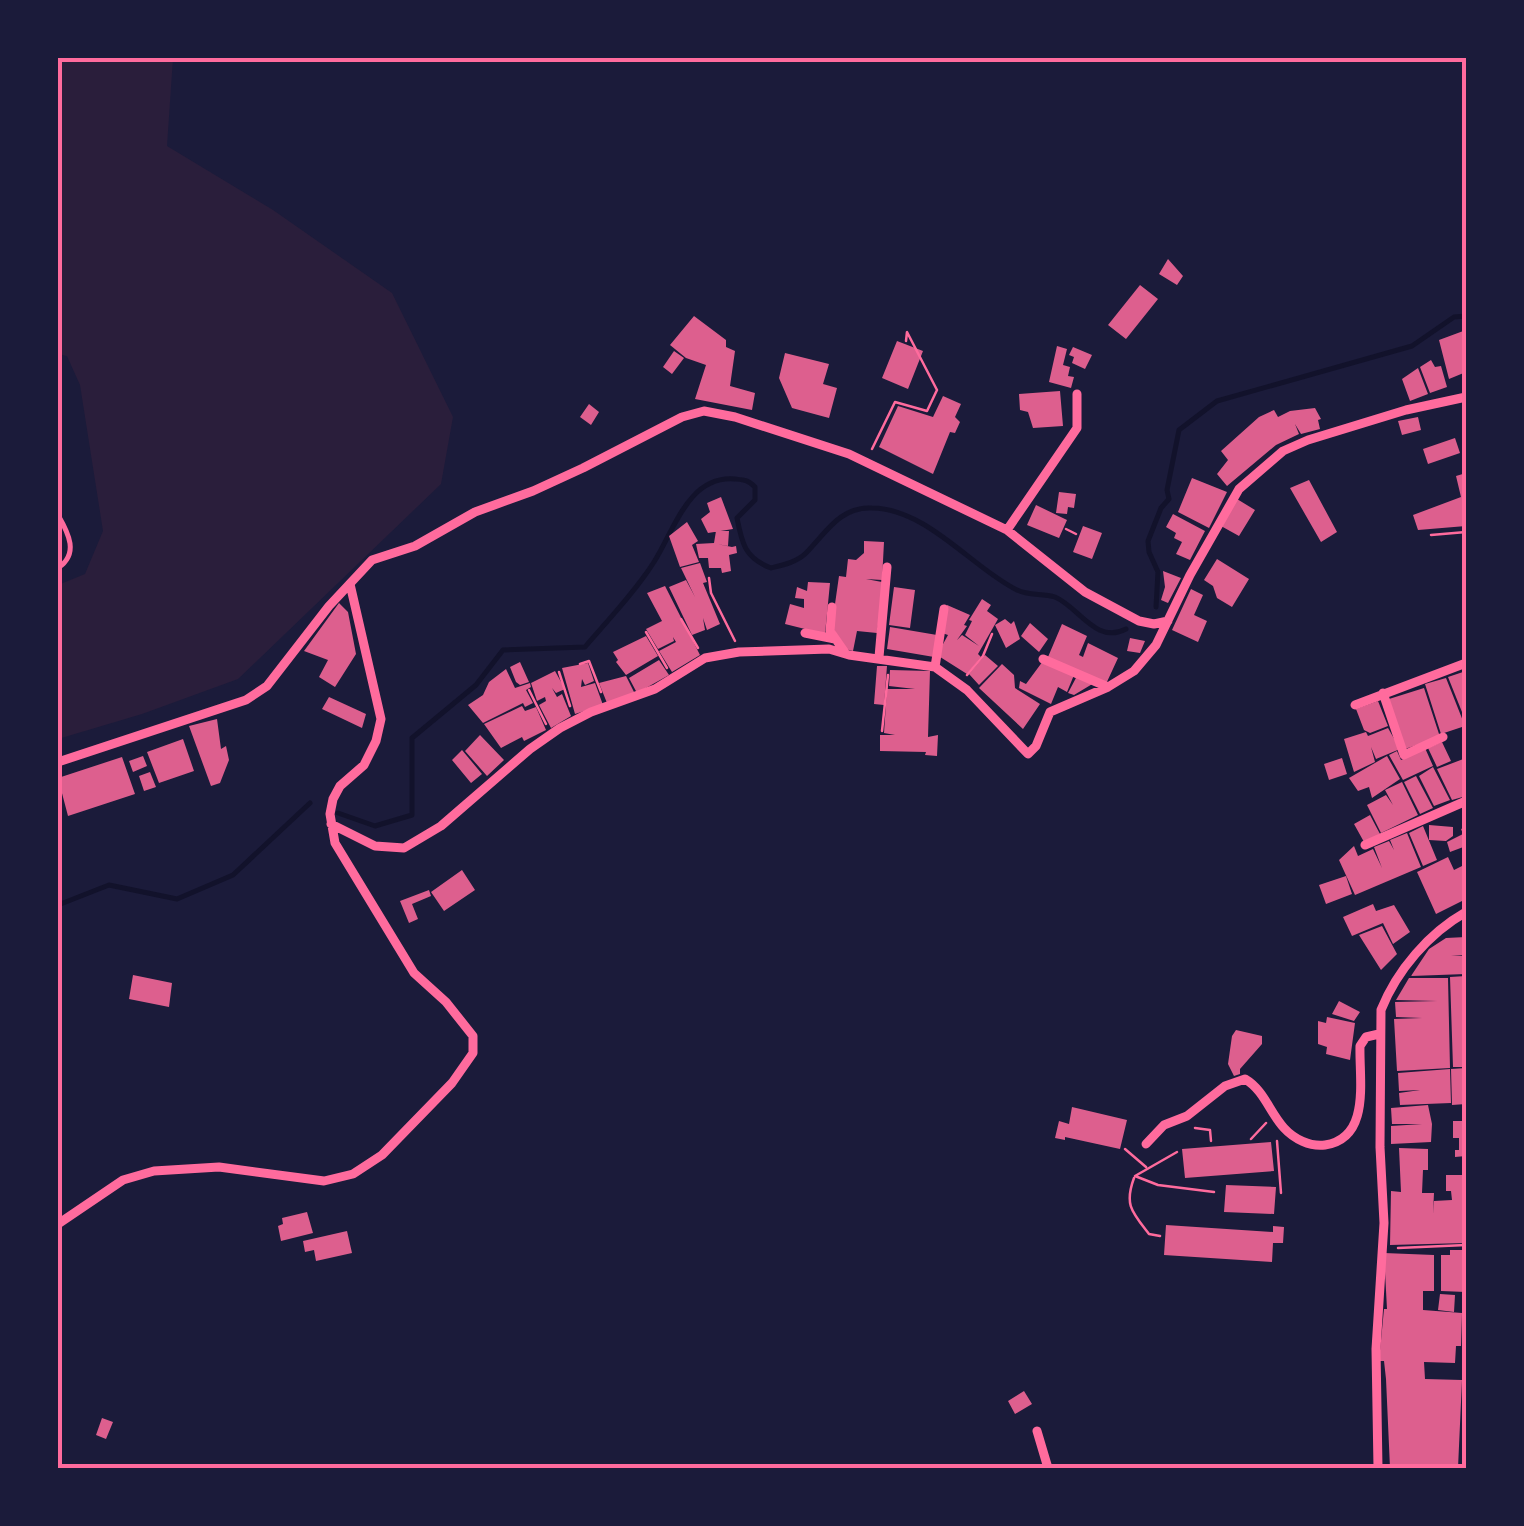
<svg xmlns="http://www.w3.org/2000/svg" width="1524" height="1526" font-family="'Archivo Narrow',sans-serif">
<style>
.green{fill:#2a1e3b}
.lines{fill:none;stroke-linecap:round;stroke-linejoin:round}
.stream{stroke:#12122b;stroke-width:5}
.building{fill:#dd5f8e}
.path{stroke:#ff6b9d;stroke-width:2.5}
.service{stroke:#ff6b9d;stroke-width:5}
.minor{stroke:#ff6b9d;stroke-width:9}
.neatline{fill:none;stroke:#ff6b9d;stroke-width:4}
</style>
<rect width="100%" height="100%" fill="#1b1b3a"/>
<path class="green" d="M58 58H173L167 146 273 210 392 293 453 417 441 484 238 679 142 714 58 739V585L85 574 103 531 80 385 67 356 58 354Z"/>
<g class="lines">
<path class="stream" d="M1156 607 1158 572 1149 552 1148 541 1161 508 1169 499 1167 490 1179 430 1217 401 1412 346 1454 317 1466 316
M338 813 375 826 412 815V738L476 685 503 650 585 647C608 620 635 592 654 562 674 531 688 475 735 479 745 480 748 480 755 487V500L737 518C742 544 745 558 771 568 783 565 797 562 806 553 825 534 840 506 872 508 928 509 972 568 1017 590 1028 596 1043 593 1055 597 1079 607 1096 645 1126 629
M58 905 109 885 177 899 233 875 310 803"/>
</g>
<path class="building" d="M1168 259 1183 276 1177 285 1159 274Z
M1140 285 1158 299 1126 339 1108 325Z
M694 316 726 340V347L735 351 730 386 755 393 752 410 695 399 706 365 686 358 670 345Z
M1466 330V372L1449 379 1439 340Z
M897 341 923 351 908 389 882 378Z
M1057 346 1067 349 1063 365 1070 367 1068 376 1074 377 1071 388 1049 382Z
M1073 347 1092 355 1085 369 1072 363 1074 357 1069 355Z
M674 351 684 358 672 374 663 367Z
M785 353 829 364 823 384 837 388 829 418 792 408 779 378Z
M1431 360 1435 367 1441 366 1447 387 1430 393 1420 367Z
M1418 368 1428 394 1410 401 1402 379Z
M1060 391 1063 426 1033 428 1028 412 1020 410 1019 394Z
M943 396 961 404 955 417 960 422 955 433 950 432 933 474 879 447 898 406 933 417Z
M589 404 599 412 591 425 580 417Z
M1315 408 1321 419 1318 420 1320 429 1301 434 1295 424 1299 434 1276 445 1227 486 1217 474 1228 460 1221 451 1259 417 1274 410 1278 417 1290 411Z
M1418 417 1421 430 1402 435 1398 421Z
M1455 438 1460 453 1428 464 1423 449Z
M1466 473V526L1418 530 1413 515 1461 497 1456 476Z
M1192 478 1227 492 1209 528 1178 512Z
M1309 480 1337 532 1321 542 1290 488Z
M1059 492 1076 494 1074 508 1068 507 1067 514 1056 513Z
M721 497 733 529 708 533 701 519 710 512 707 503Z
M1237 499 1255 510 1239 536 1221 526Z
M1036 505 1067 520 1059 538 1027 525Z
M1173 514 1205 531 1190 560 1176 554 1182 542 1174 538 1176 533 1166 527Z
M687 522 698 541 692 545 699 562 680 567 669 536Z
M1083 526 1102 533 1092 559 1073 552Z
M716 531H729L728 546 717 544 732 547 736 546 737 553 729 555 731 571 722 573 721 568H709L708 558H699L696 544 714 543Z
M864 541 884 542 882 580 866 579 882 582 879 616 877 633 857 631 853 651 845 649 833 628V618L839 576 846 577 848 559 856 560 864 553Z
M1217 559 1249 579 1232 607 1217 598 1213 586 1204 580Z
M700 563 707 582 703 583 720 624 707 630 703 618 705 630 692 635 669 587 686 580 695 597 681 568Z
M1163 571 1181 578 1168 603 1161 600 1165 587Z
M808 582 830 583 825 634 785 624 790 604 804 608V599L795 598 797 587 807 591Z
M665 586 700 655 672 672 659 651 676 642 673 637 674 641 658 649 646 629 662 621 647 593Z
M894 587 915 590 910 628 889 625Z
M1191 589 1203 595 1194 615 1207 621 1198 642 1172 630Z
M982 599 991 605 987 611 998 619 978 654 981 657 967 674 937 655 948 635 942 633 945 616 947 605 970 615 964 625 967 626 957 640 962 635 979 646 965 635 972 621 969 620Z
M339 603 348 612 356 654 335 687 319 677 328 660 304 651Z
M1005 619 1011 624 1014 621 1020 639 1006 648 995 625Z
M1030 623 1048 639 1039 652 1021 636Z
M1062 624 1087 636 1079 655 1083 657 1088 643 1118 658 1106 684 1048 657Z
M890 627 937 635 934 657 887 649Z
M646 636 658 656 626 675 616 662 618 660 613 652Z
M1130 638 1145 641 1140 653 1127 651Z
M985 655 998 666 979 685 969 674Z
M659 660 669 675 637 693 629 678Z
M1043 661 1074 675 1067 692 1058 687 1051 704 1019 688 1020 681 1026 684Z
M520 662 529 682 520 685 516 682 510 667Z
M588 663 594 681 585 685 582 679 581 687 595 683 603 705 575 714 562 668Z
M1002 664 1014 675 1015 688 1040 704 1023 729 979 688Z
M877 666H887L884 705 874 704Z
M506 669 515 688 530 683 531 687 526 690 533 703 525 707 523 703 483 723 468 705 483 695 489 682Z
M890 670 930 671 928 737 938 735 937 756 925 755 926 752 880 751V735H895L884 733 887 689H915L889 686Z
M555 671 565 689 556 693 552 688 557 697 562 694 571 716 551 728 539 705 546 701 545 697 537 701 531 683Z
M1466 671V722L1448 677Z
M626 676 635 694 607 703 599 683Z
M1077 676 1094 683 1074 695 1068 693Z
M1446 678 1465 726 1441 734 1425 684Z
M1424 688 1440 737 1405 749 1389 699Z
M329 697 366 714 362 728 322 709Z
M1378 701 1388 726 1370 733 1364 730 1356 709Z
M522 706 525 711 536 707 546 730 524 741 522 737 501 748 484 724Z
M217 719 221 749 226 746 229 760 220 783 211 786 189 726Z
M1388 728 1400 749 1376 759 1371 747 1375 762 1354 772 1344 739 1366 732 1368 736Z
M480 735 504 760 487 776 465 751Z
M183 739 194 771 159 783 147 752Z
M1442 742 1451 761 1437 767 1428 748Z
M1425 748 1433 766 1403 780 1389 755 1397 751 1401 760Z
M462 750 482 774 471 783 452 760Z
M143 756 147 766 133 772 129 761Z
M1387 756 1400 779 1372 798 1369 787 1358 791 1349 778Z
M122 757 135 794 68 816 58 778Z
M1342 758 1347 774 1329 780 1324 764Z
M1466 758V791L1462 784 1466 796 1452 800 1437 769Z
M1433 767 1450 800 1434 806 1419 776Z
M150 772 156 787 144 791 139 776Z
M1416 776 1433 808 1420 814 1404 782Z
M1402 782 1418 815 1381 833 1367 805 1386 795 1393 805 1385 790Z
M1370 815 1380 834 1364 842 1354 824Z
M1429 825 1453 827V836L1446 841 1429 840Z
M1423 826 1437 860 1423 866 1409 833Z
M1466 827V846L1450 852 1447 842 1463 834 1461 829Z
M1407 833 1421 867 1355 895 1339 860 1354 846 1358 856 1373 849 1382 868 1374 847 1389 841 1394 850 1390 840Z
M1448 857 1454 870 1466 864V899L1436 914 1417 872Z
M462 870 475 890 444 911 431 892Z
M1346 876 1352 894 1326 904 1319 885Z
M429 890 431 896 412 904 418 919 409 923 400 901Z
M1373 904 1376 911 1394 905 1410 932 1393 944 1383 923 1352 936 1343 917Z
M1382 926 1397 954 1381 970 1359 935Z
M1466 937V955L1451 956H1466V974L1411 976 1429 949 1446 938Z
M133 975 172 983 169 1007 129 999Z
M1466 976V1067H1453L1450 977Z
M1409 978H1448L1450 1068 1397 1071 1394 1019 1422 1018 1396 1017 1395 1002 1437 1001 1396 1000Z
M1339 1001 1360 1012 1354 1021 1332 1014Z
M1327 1017 1355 1023 1350 1060 1326 1054 1327 1047 1318 1044V1021L1326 1023Z
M1236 1030 1262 1036V1044L1240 1069V1074L1234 1076 1228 1064 1232 1036Z
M1466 1068V1104L1452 1105 1451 1069Z
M1450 1069 1451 1103 1400 1105 1399 1093 1420 1090 1399 1091 1398 1073Z
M1428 1105 1432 1124 1431 1142 1391 1144V1126L1422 1124H1392L1391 1108Z
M1072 1107 1127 1120 1120 1149 1065 1137V1140L1055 1138 1059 1121 1069 1124Z
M1453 1121H1466V1156L1455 1157V1150H1459V1138H1453Z
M1271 1142 1274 1171 1185 1178 1182 1149Z
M1399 1148 1428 1149V1170H1423L1422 1193H1434L1433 1214 1434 1201 1452 1200 1451 1191H1446V1175H1466V1243L1390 1245 1391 1191 1401 1192Z
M1226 1185 1276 1187 1274 1214 1224 1212Z
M307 1212 313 1233 281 1241 278 1226 283 1224 282 1218Z
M1166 1225 1273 1232V1226L1284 1227 1283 1243H1273L1272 1262 1164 1255Z
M347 1231 352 1253 316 1261 314 1250 305 1252 303 1241Z
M1450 1250H1466V1292L1441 1291V1255H1450Z
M1384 1253 1434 1255V1291H1423V1310L1462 1313 1461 1346H1456L1455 1363 1424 1362 1425 1379 1462 1380 1458 1468H1390L1386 1379 1384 1361H1379L1384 1309H1387Z
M1440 1294 1455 1295 1454 1312 1438 1310Z
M1024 1391 1032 1404 1015 1414 1008 1401Z
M102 1418 113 1422 106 1439 96 1435Z"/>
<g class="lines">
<path class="path" d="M872 449 895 402 927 411 937 390 907 332 906 341
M1066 529 1076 534
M1431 535 1466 532
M709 578 711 593 735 641
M681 619 698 648
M646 632 667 668
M580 664 589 661 601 692
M559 672 570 706
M967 675 983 656 992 634
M529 690 546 724
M882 731 888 675
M1195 1128 1210 1130 1211 1141
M1251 1139 1266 1123
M1277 1141 1281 1193
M1125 1149 1146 1167
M1177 1152 1135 1176 1158 1185 1214 1192
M1134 1178C1124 1205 1132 1212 1149 1234L1160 1236
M1398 1248 1466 1245"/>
<path class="service" d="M58 515C69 534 79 554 58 568"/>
<path class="minor" d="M1007 530 1077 428V394
M832 607 830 631 846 654
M805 633 835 639
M879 657 887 567
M1043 659 1108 687
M935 667 944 609
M1383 693 1404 755 1443 737
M1355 705 1466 663
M58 762 246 700 267 686 329 606 372 560 415 546 475 512 533 491 583 468 682 417 704 411 735 417 849 454 1007 530 1085 592 1139 621 1154 624 1168 621
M331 824 375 846 404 848 441 826 530 749 560 728 591 712 655 689 705 658 739 652 829 649 849 655 935 667 967 690 1028 754 1036 746 1050 712 1108 687 1134 671 1156 645 1190 575 1239 489 1283 451 1308 440 1406 410 1466 397
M1365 845 1466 801
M1146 1144 1164 1125 1187 1116 1225 1086 1245 1079C1264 1090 1270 1113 1284 1128 1294 1139 1310 1147 1325 1145 1371 1138 1359 1080 1360 1046L1366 1037 1379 1034
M58 1224 123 1180 154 1171 219 1167 324 1181 353 1174 382 1155 452 1083 473 1053V1036L446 1002 414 973 335 843 330 814 333 799 340 786 364 765 376 741 381 719 350 584
M1037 1431 1048 1468
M1378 1468 1376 1349 1384 1223 1380 1147 1381 1010C1397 970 1429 933 1466 912"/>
</g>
<rect width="1524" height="1526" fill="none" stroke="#1b1b3a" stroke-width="120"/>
<rect x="60" y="60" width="1404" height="1406" class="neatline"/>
</svg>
